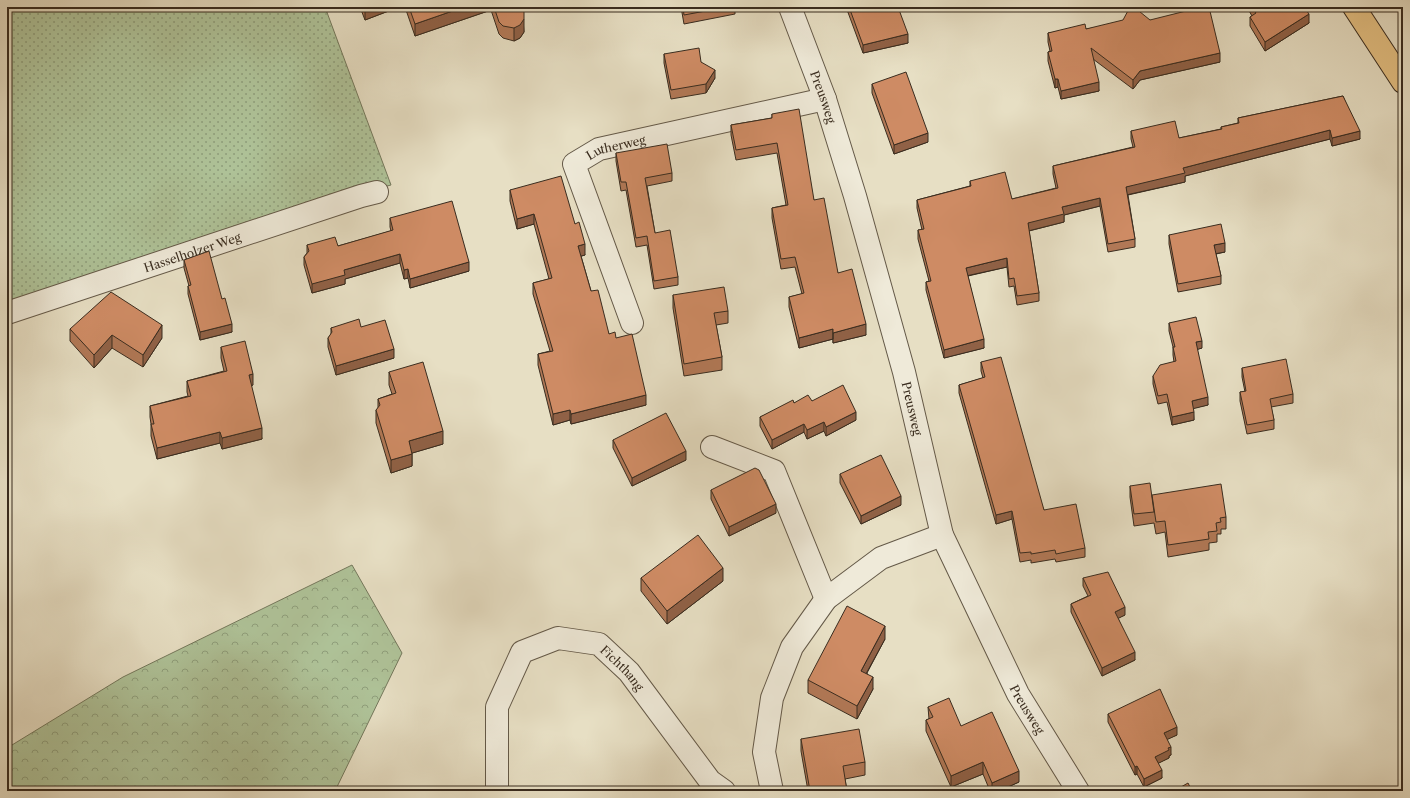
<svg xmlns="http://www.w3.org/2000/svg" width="1410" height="798" font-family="'Libre Caslon Text',serif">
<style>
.grass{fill:url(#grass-dots);stroke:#74785c}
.forest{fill:url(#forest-crowns);stroke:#74785c}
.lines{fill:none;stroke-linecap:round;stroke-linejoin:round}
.minor-casing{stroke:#645948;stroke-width:24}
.major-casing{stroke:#392c1f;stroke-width:24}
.minor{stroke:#efead9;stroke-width:22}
.major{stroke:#e4c082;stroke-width:22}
.wall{fill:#b17856;stroke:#392c1f}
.shaded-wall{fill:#906146;stroke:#392c1f}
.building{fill:#ce8b64;stroke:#392c1f}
.labels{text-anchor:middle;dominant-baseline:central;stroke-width:3;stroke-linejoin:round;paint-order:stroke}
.street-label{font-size:12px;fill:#392c1f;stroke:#efead9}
</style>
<defs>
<pattern id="grass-dots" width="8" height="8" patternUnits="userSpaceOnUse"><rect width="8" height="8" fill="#afc399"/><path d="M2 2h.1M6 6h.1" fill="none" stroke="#8f9f7c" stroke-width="1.8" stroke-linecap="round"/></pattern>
<pattern id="forest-crowns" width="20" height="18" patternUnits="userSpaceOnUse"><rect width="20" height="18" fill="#afc399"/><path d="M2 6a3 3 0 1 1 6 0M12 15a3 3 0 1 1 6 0" fill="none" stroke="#8f9f7c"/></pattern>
</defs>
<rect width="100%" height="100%" fill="#e7dfc4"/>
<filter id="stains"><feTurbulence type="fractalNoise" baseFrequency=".005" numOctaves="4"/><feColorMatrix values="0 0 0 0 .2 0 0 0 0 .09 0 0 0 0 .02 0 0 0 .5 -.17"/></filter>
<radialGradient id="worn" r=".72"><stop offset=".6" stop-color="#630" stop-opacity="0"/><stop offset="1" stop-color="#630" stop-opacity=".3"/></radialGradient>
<path class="grass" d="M7 7H325L391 185 356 194 7 306Z"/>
<path class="forest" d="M352 565 402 653 335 791H7V738L12 745 123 677Z"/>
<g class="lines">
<defs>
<g id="minor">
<path id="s1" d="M790 7 825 99 855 196 904 372 942 535 1018 694 1078 791"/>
<path id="s2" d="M7 313 361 196 377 192"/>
<path id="s3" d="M632 323 574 164 599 149 825 99"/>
<path d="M712 447 774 471 826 599"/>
<path id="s4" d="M497 791V707L522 652 558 638 599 644 629 672 710 781 724 791"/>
<path d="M772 791 764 752 772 698 792 647 826 599 881 558 942 535"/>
</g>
<path id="major" d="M1354 7 1403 82"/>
</defs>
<use href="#minor" class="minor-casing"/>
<use href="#major" class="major-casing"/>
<use href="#minor" class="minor"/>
<use href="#major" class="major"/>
</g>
<path class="wall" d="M360 7H399L365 20Z
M405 7H522L524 32 520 38 514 41 503 38 499 34 491 10 415 36Z
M681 7H735V14L684 24Z
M846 7H898L908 43 863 53Z
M1247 7H1304L1309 23 1265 51 1250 26V17L1252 16Z
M1150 20 1220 62 1140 80 1133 89 1093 59 1099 91 1061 99 1058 87 1055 88 1048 61V52L1050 51 1048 42V33L1086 29Z
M664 54 701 62 715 78 706 93 671 99 664 63Z
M872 84 928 142 894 154 872 93Z
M1343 96 1360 139 1332 146 1330 139 1185 176V182L1128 195 1135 239V247L1108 252 1100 206 1064 215V222L1029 231 1039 293V301L1017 305 1014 286 1009 287 1007 267 968 276 984 348 944 358 926 290V282L929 281 918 239V230H922L917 208V200L970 186V181L1012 199 1056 188 1053 174V166L1133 147 1131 139V131L1179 138 1221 129V127L1238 123V118Z
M772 114 814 200 838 273 866 335 833 343V339L799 348 789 307V297L802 294 795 267 781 269 772 218V208L786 205 777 153 736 160 731 135V125L772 118Z
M616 153 672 173V181L647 186 655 233 678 277V285L654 289 647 245 636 247 626 190 621 191 616 161Z
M510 190 575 224 585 255 581 256 591 291 609 334 616 338 646 405 571 424 570 420 553 425 538 365V354L550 351 533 294V283L549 279 534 224 517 229 510 201Z
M390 218 469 271 410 288 408 278 404 279 400 263 345 279V284L312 293 304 265V257L307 253V245L338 246 391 231 390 227Z
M1169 235 1225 252 1216 254 1221 276V284L1178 292 1169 244Z
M184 260 222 299 232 332 200 340 188 294V286H189L184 268Z
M673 295 728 311V323L716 325 722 357V370L684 376 673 308Z
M1169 323 1202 348 1197 349 1208 405 1193 408 1194 420 1172 425 1167 402 1158 404 1153 384V376L1174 362 1173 355V347L1169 331Z
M361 327 394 358 336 375 328 347V338L331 334V328Z
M70 329 162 338 143 367 112 348 94 368 70 341Z
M221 347 253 385 251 386 262 439 222 449 220 443 157 459 151 436V424L150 417V406L188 396 187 392V381L224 371 221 358Z
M981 362 1044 510 1085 548V557L1056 562 1055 559 1031 563V560L1020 562 1012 519 996 524 959 393V385L983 378 981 371Z
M1242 368 1293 394V403L1271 407 1274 420V429L1247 434 1240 401V392H1245L1242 377Z
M389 372 443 444 412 453V466L391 473 376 423V410L378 408V399L392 394 389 385Z
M812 401 856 420 826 436 824 431 807 439 804 432 772 449 760 426V417L794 403Z
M613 440 686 460 632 486 613 448Z
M840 474 901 505 861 524 840 483Z
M1130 486 1152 497 1226 517V529H1221V534H1217V542L1209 543V550L1168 557 1165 532 1156 534 1154 523 1134 526 1130 497Z
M711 490 776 513 729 536 711 499Z
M641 578 723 581 667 624 641 591Z
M1083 578 1125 615 1118 618 1135 660 1102 676 1071 612V604L1088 596 1083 586Z
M885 639 867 673 873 689 857 719 808 693V680Z
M928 707 961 726 1019 782 999 791H990L983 774 951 787 926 731V720L929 719Z
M1108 714 1177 735 1167 739 1171 755 1169 756V758L1158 763 1162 778 1144 787 1137 774 1135 775 1108 722Z
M801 739 865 762V775L845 779 847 791H808L801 751Z"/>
<path class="shaded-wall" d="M365 7H399L365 20Z
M464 7H491V10L415 36V24Z
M1309 14V23L1265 51V42Z
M524 19V32L520 38 514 41V28Z
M908 34V43L863 53V45Z
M1220 53V62L1140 80 1133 89V80L1140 71Z
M715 70V78L706 93V84Z
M1055 79H1058V87L1055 88Z
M1099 82V91L1061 99V91Z
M1330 130V139L1185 176V182L1126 195V187L1183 168Z
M1360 131V139L1332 146V138Z
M928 133V142L894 154V145Z
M1100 198V206L1064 215V222L1028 231V223L1062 207Z
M534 214V224L517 229V219Z
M1225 243V252L1214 254V245Z
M585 244V255L578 257V246Z
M400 254V263L345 279V284L312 293V284L344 270Z
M1007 258V267L966 276V268Z
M469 262V271L410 288V279Z
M408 269V278L404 279V270Z
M232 324V332L200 340V332Z
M866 324V335L833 343V333Z
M162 325V338L143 367V355Z
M833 329V339L799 348V338Z
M112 335V348L94 368V355Z
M984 339V348L944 358V350Z
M1202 341V348L1196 350V342Z
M394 349V358L336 375V366Z
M253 374V385L249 386V375Z
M646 395V405L571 424V414Z
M1208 397V405L1192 409V401Z
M570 410V420L553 425V414Z
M856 412V420L826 436V427Z
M1194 412V420L1172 425V417Z
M824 422V431L807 439V430Z
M804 424V432L772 449V440Z
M262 428V439L222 449V438Z
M443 431V444L409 454V441Z
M220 432V443L157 459V448Z
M686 451V460L632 486V478Z
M412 454V466L391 473V460Z
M901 496V505L861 524V516Z
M776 504V513L729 536V527Z
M1012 511V519L996 524V515Z
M723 568V581L667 624V611Z
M1125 607V615L1115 620V612Z
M885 626V639L861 683V671Z
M1135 652V660L1102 676V668Z
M873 677V689L857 719V706Z
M1177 727V735L1164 741V733Z
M1171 747V755L1169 756V758L1155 765V757L1168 748Z
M983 762V774L951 787V776Z
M1137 766V774L1135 775V767Z
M1162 770V778L1144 787V779Z
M1019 771V782L999 791H992V783Z"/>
<path class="building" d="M409 7H464L415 24Z
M494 7H522L524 12V19L520 25 514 28 503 26 499 22Z
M683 7H727L684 15Z
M849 7H898L908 34 863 45Z
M1130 7H1134L1150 20 1202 7H1209L1220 53 1140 71 1133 80 1091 48 1099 82 1061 91 1058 79H1055L1048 52 1052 51 1048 33 1085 24 1086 29 1123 20Z
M1252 7H1304L1309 14 1265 42 1250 17 1256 13Z
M699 48 701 62 715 70 706 84 671 90 664 54Z
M906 72 928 133 894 145 872 84Z
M1343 96 1360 131 1332 138 1330 130 1183 168 1185 173 1126 187 1135 239 1108 244 1100 198 1062 207 1064 214 1028 223 1039 293 1017 296 1014 278 1009 279 1007 258 966 268 984 339 944 350 926 282 931 281 918 230 924 229 917 200 971 186 970 181 1005 172 1012 199 1058 188 1053 166 1135 147 1131 131 1175 121 1179 138 1222 129 1221 127 1239 123 1238 118Z
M799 109 814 200 824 198 838 273 852 269 866 324 833 333V329L799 338 789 297 804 293 795 257 781 259 772 208 788 205 777 143 736 150 731 125 772 118V114Z
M667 144 672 173 645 178 655 233 670 230 678 277 654 281 647 236 636 238 626 182H621L616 153Z
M561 176 575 224 579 222 585 244 578 246 591 291 598 290 609 334 615 332 616 338 632 334 646 395 571 414 570 410 553 414 538 354 553 351 533 283 552 278 534 214 517 219 510 190Z
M452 201 469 262 410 279 408 269 404 270 400 254 344 270 345 275 312 284 304 257 309 251 307 245 335 237 338 246 393 230 390 218Z
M1221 224 1225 243 1214 245 1221 276 1178 284 1169 235Z
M209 251 222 299 225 298 232 324 200 332 188 286 191 285 184 260Z
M724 287 728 311 714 313 722 357 684 364 673 295Z
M111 292 162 325 143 355 112 335 94 355 70 329Z
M1196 317 1202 341 1196 342 1208 397 1192 401 1194 412 1172 417 1167 394 1158 396 1153 376 1160 365 1176 361 1173 347H1175L1169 323Z
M359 319 361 327 385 320 394 349 336 366 328 338 332 332 331 328Z
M245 341 253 374 249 375 262 428 222 438 220 432 157 448 151 424H154L150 406 191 396 187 381 227 371 221 347Z
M1001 357 1044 510 1076 504 1085 548 1056 554 1055 550 1031 554V552L1020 553 1012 511 996 515 959 385 985 377 981 362Z
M1286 359 1293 394 1270 399 1274 420 1247 425 1240 392 1246 391 1242 368Z
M423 362 443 431 409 441 412 454 391 460 376 410 380 405 378 399 396 393 389 372Z
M843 385 856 412 826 427 824 422 807 430 804 424 772 440 760 417 793 400 794 403 808 395 812 401Z
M666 413 686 451 632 478 613 440Z
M881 455 901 496 861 516 840 474Z
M755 468 759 470 776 504 729 527 711 490Z
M1150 483 1154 512 1134 514 1130 486Z
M1221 484 1226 517 1220 518 1221 522 1216 523 1217 531 1208 532 1209 539 1168 545 1165 521 1156 522 1152 495Z
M698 535 723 568 667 611 641 578Z
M1108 572 1125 607 1115 612 1135 652 1102 668 1071 604 1091 595 1083 578Z
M847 606 885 626 861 671 873 677 857 706 808 680Z
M1160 689 1177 727 1164 733 1171 747 1168 748 1169 750 1155 757 1162 770 1144 779 1137 766 1135 767 1108 714Z
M949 698 961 726 992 712 1019 771 992 783 983 762 951 776 926 720 933 717 928 707Z
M859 729 865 762 843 766 847 791H810L801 739Z
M1188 783 1192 791H1174Z"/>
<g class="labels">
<g class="street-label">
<text stroke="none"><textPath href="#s1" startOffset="96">Preusweg</textPath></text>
<text stroke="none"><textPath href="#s3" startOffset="215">Lutherweg</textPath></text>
<text stroke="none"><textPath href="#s2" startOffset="195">Hasselholzer Weg</textPath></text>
<text stroke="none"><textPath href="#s1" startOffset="420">Preusweg</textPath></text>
<text stroke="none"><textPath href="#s4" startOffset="258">Fichthang</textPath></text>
<text stroke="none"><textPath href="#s1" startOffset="744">Preusweg</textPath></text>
</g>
</g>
<rect width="1410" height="798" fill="none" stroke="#e7dfc4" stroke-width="24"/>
<rect x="8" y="8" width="1394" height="782" fill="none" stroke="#392c1f" stroke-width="2"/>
<rect x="12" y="12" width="1386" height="774" fill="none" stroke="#392c1f"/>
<rect width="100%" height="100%" filter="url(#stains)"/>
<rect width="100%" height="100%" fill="url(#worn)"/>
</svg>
